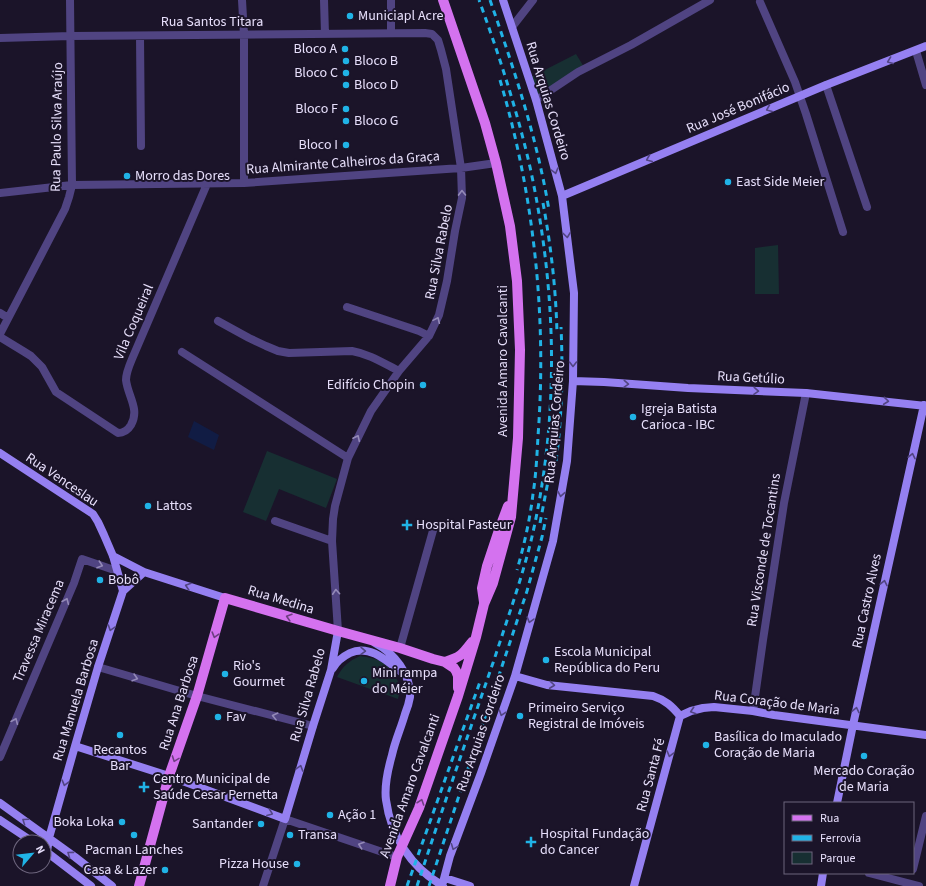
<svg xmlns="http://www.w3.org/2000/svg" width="926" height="886" font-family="'Source Sans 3',sans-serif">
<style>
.green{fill:#172f32}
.water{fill:#111c44}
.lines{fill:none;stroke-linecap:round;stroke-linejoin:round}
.street{stroke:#504482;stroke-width:8}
.secondary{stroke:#9580f1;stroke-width:8}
.primary{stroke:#d472ef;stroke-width:10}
.rail{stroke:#20b3e6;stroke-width:3;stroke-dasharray:6 5;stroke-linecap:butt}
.oneway{stroke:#524583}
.oneway2{stroke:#948ab8}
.oneway3{stroke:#6e3e82}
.poi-dot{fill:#20b3e6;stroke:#1b1429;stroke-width:1.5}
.labels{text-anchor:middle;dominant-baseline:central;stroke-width:4;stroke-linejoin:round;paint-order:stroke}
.poi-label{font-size:14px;fill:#e7dffb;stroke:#1b1429;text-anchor:start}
.street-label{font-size:14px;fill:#e7dffb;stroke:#1b1429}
</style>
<rect width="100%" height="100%" fill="#1b1429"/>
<path class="green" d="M576 54 584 67 537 95 531 77Z
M778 245 779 294H755V248Z
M267 451 337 479 326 508 279 489 266 521 243 512Z
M360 656C376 658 388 662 396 678 398 681 400 686 400 690 400 693 398 697 398 699L337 677C343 666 349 661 360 656Z"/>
<path class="water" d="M194 421 219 435 214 450 188 437Z"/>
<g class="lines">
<path class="street" d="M242 0 244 35V183
M324 0 325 34
M391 0V33
M760 2 795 82 806 114 843 232
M512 27 533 0
M140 36 141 146
M0 38 71 36 425 33 432 34 438 40 441 50 446 69 461 168 462 198 455 231 447 281 439 315 429 336 399 371 371 411 348 458 335 506 333 519 332 541 338 631
M916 51 926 85
M826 85 867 207
M536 100 578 72 631 45 710 0
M0 193 72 185 244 183 461 168 496 163
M347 307 419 331 429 336
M0 313 8 318
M218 321 249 338 266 346 278 351 289 353 352 351C369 354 383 363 399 371
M0 334 65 209 69 197 72 185 70 0
M0 337 23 351 31 356 42 367 56 392 118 433C124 433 128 430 131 425 140 409 128 397 126 380 126 373 129 366 132 359L207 184
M182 352 348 458
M275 521 332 541
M400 648 434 527
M98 667 197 696 313 726
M753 711 763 640 784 503 806 393
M0 757 74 583 82 559 117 571
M913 869 926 816
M869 873 919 886
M263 886 285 819 397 857"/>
<path class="secondary" d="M562 196 826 85 926 46
M573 381 604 382 688 388 806 393 926 406
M0 453 93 514 98 522 104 535 113 556 123 591 98 667 75 746 49 838 47 852
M113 556 144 572 225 598
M123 591 144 572
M375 643C394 653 411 674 410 697 409 703 407 709 405 714 401 728 395 741 392 755 388 769 384 785 386 800 391 837 411 867 443 886
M333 668C337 661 342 657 350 653 369 644 386 660 401 672
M515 676 547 685 653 696C665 700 672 706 680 716
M680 716 691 711 703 708 714 707 753 711 774 715 926 735
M75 746 169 776 285 819 313 726 331 670 338 631
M0 803 75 857 112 886
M837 803 853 725 924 405
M0 820 33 842
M44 850 91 886
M445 878 470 886
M442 886 450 856 481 773 515 676 553 541 567 461 573 381 574 293 562 196 536 100 503 0
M634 886 680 716
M821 886 823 873"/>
<path class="primary" d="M484 602 482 588 487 566 499 530 508 506
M445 662C461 657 462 655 472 642
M139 886 169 776 197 696 225 598 338 631 400 648 433 659 445 662 454 668 456 671 458 676V688
M390 886 397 857 419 808 458 696 476 637 484 604 493 583 511 517 518 438 520 350 517 281 510 226 496 163 485 123 443 0"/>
<path class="rail" d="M490 0C514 69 537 138 549 210
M500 80C534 195 547 317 538 436 537 455 536 475 533 494 530 519 524 546 517 570
M543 203C551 246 556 290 557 334
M556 461C562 418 563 370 561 327
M540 523 550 471 552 452
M407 886 481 679
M417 886C442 810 468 735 494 660 507 620 521 581 531 541 560 417 557 292 530 167 517 110 499 55 479 0
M429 886 527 591 542 537 546 518"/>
</g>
<defs><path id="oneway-chevron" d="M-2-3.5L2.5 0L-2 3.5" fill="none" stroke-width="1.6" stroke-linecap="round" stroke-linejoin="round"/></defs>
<g class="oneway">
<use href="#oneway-chevron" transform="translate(890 61) rotate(159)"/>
<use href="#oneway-chevron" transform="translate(769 109) rotate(157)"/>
<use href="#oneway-chevron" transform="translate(649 159) rotate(157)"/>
<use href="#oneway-chevron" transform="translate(555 171) rotate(75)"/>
<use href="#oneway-chevron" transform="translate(567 235) rotate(83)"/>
<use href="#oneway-chevron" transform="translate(573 364) rotate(90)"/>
<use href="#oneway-chevron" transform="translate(626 384) rotate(4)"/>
<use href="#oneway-chevron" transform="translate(756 391) rotate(3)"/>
<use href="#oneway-chevron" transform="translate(886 401) rotate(6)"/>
<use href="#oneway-chevron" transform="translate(912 456) rotate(-78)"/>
<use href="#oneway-chevron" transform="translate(561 494) rotate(100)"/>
<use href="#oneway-chevron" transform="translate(884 583) rotate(-78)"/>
<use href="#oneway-chevron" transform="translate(188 586) rotate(-162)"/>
<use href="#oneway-chevron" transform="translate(530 620) rotate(106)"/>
<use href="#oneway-chevron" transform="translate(111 628) rotate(108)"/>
<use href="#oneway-chevron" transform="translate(363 651) rotate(1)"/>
<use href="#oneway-chevron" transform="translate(552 685) rotate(6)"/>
<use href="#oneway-chevron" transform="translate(856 710) rotate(-78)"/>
<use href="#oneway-chevron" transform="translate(693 711) rotate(162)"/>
<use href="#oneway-chevron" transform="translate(502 713) rotate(109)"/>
<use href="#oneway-chevron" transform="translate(670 754) rotate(105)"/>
<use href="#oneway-chevron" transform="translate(300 768) rotate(-73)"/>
<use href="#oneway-chevron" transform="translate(65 783) rotate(105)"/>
<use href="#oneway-chevron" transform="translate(270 813) rotate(21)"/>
<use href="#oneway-chevron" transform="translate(25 821) rotate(-145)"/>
<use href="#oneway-chevron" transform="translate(454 847) rotate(111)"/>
<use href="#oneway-chevron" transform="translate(70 854) rotate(-144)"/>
</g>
<g class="oneway2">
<use href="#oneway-chevron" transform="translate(462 193) rotate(-91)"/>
<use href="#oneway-chevron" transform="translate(437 320) rotate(-66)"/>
<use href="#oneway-chevron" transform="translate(357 438) rotate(-65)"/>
<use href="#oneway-chevron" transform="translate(100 565) rotate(19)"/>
<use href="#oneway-chevron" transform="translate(336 592) rotate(-94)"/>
<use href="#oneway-chevron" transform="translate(66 601) rotate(-67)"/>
<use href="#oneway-chevron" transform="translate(135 678) rotate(16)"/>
<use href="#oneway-chevron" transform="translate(275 716) rotate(-166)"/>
<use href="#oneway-chevron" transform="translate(15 721) rotate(-67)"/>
<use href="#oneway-chevron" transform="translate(361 845) rotate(-161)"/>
</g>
<g class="oneway3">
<use href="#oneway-chevron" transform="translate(289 617) rotate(-163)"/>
<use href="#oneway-chevron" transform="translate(215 635) rotate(106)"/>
<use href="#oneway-chevron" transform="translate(175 759) rotate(110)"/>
<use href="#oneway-chevron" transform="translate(421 802) rotate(-71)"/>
</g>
<g class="poi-dot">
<circle cx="350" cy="16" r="4"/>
<circle cx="345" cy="49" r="4"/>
<circle cx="346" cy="61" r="4"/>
<circle cx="346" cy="73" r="4"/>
<circle cx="346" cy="85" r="4"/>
<circle cx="346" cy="109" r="4"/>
<circle cx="346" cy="121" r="4"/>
<circle cx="346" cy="145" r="4"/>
<circle cx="127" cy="176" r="4"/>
<circle cx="728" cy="182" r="4"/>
<circle cx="423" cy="385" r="4"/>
<circle cx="633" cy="417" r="4"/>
<circle cx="148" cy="506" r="4"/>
<path d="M405 519h4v4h4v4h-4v4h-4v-4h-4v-4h4z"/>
<circle cx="100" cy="580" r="4"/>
<circle cx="546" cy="660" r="4"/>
<circle cx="225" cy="674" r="4"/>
<circle cx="364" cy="681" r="4"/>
<circle cx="520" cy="716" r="4"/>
<circle cx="218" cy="717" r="4"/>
<circle cx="120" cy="735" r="4"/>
<circle cx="706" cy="745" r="4"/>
<circle cx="864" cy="756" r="4"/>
<path d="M142 781h4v4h4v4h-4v4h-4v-4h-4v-4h4z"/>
<circle cx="330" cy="815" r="4"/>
<circle cx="122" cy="822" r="4"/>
<circle cx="261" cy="824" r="4"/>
<circle cx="134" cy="835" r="4"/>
<circle cx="290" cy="835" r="4"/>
<path d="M529 836h4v4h4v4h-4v4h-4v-4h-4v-4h4z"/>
<circle cx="297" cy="864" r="4"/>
<circle cx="165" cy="870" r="4"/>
</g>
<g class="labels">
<g class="poi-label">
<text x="358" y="16">Municiapl Acre</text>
<text x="337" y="49" text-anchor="end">Bloco A</text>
<text x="354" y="61">Bloco B</text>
<text x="338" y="73" text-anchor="end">Bloco C</text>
<text x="354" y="85">Bloco D</text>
<text x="338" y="109" text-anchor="end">Bloco F</text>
<text x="354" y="121">Bloco G</text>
<text x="338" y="145" text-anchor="end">Bloco I</text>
<text x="135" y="176">Morro das Dores</text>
<text x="736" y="182">East Side Meier</text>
<text x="415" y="385" text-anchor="end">Edifício Chopin</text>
<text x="641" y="409">Igreja Batista<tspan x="641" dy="16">Carioca - IBC</tspan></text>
<text x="156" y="506">Lattos</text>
<text x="416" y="525">Hospital Pasteur</text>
<text x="108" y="580">Bobô</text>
<text x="554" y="652">Escola Municipal<tspan x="554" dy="16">República do Peru</tspan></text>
<text x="233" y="666">Rio's<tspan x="233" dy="16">Gourmet</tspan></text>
<text x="372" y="673">Mini rampa<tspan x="372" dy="16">do Méier</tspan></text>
<text x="528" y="708">Primeiro Serviço<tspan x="528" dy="16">Registral de Imóveis</tspan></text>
<text x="226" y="717">Fav</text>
<text x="714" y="737">Basílica do Imaculado<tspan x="714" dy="16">Coração de Maria</tspan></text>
<text x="120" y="750" text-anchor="middle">Recantos<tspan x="120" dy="16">Bar</tspan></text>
<text x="864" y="771" text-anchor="middle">Mercado Coração<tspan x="864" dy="16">de Maria</tspan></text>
<text x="153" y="779">Centro Municipal de<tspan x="153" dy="16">Saúde Cesar Pernetta</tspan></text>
<text x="338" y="815">Ação 1</text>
<text x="114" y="822" text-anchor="end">Boka Loka</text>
<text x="253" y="824" text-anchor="end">Santander</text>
<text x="540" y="834">Hospital Fundação<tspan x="540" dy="16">do Cancer</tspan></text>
<text x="298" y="835">Transa</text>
<text x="134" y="850" text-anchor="middle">Pacman Lanches</text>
<text x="289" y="864" text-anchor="end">Pizza House</text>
<text x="157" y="870" text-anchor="end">Casa &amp; Lazer</text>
</g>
<g class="street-label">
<text x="212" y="22">Rua Santos Titara</text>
<text transform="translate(548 101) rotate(73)">Rua Arquias Cordeiro</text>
<text transform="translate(738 108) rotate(-23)">Rua José Bonifácio</text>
<text transform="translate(57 127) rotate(-89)">Rua Paulo Silva Araújo</text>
<text transform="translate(343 163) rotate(-4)">Rua Almirante Calheiros da Graça</text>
<text transform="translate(439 252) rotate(-79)">Rua Silva Rabelo</text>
<text transform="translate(134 322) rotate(-67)">Vila Coqueiral</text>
<text transform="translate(503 361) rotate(-90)">Avenida Amaro Cavalcanti</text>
<text transform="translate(751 378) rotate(3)">Rua Getúlio</text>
<text transform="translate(555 422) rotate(-85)">Rua Arquias Cordeiro</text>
<text transform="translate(62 480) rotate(34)">Rua Venceslau</text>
<text transform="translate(764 550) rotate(-81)">Rua Visconde de Tocantins</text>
<text transform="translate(281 600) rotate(17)">Rua Medina</text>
<text transform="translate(867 601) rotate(-78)">Rua Castro Alves</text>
<text transform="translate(39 631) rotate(-67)">Travessa Miracema</text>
<text transform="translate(308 695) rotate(-74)">Rua Silva Rabelo</text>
<text transform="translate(76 700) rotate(-73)">Rua Manuela Barbosa</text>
<text transform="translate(179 703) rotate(-72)">Rua Ana Barbosa</text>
<text transform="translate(777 703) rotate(7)">Rua Coração de Maria</text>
<text transform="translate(481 733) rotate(-71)">Rua Arquias Cordeiro</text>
<text transform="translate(651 775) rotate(-75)">Rua Santa Fé</text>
<text transform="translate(410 786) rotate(-70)">Avenida Amaro Cavalcanti</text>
</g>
</g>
<rect x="784" y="802" width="130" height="72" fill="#1b1429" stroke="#6d657d"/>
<rect x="792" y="815" width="20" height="6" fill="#d472ef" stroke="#6d657d"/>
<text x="820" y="822" font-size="12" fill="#e7dffb">Rua</text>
<rect x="792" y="835" width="20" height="6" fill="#20b3e6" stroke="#6d657d"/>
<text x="820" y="842" font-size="12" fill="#e7dffb">Ferrovia</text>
<rect x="792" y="852" width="20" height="12" fill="#172f32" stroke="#6d657d"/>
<text x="820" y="862" font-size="12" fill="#e7dffb">Parque</text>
<g transform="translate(32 854) rotate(62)"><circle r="19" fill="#1b1429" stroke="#6d657d"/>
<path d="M0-3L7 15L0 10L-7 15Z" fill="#20b3e6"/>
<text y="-6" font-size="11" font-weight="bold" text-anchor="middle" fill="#e7dffb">N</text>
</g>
</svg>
